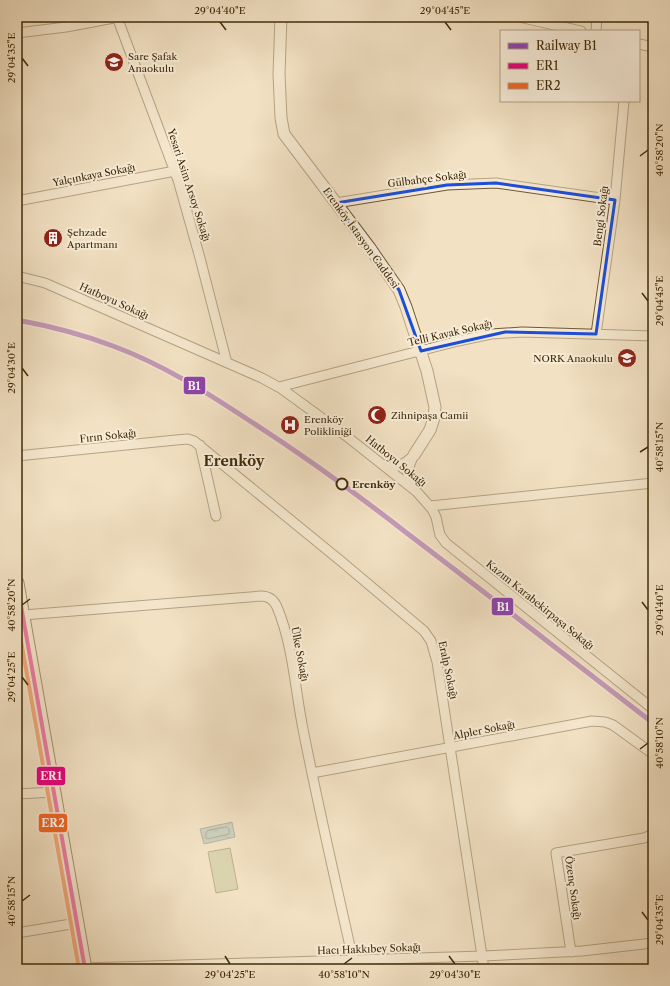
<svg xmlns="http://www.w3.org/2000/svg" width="670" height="986" font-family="'Libre Caslon Text',serif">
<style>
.green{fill:#bcc293;stroke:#7f764d}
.water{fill:url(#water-ripples);stroke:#788272}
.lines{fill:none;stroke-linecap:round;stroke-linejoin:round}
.shore{stroke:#6f7460;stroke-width:1}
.minor-casing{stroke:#6e5836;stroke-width:11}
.tertiary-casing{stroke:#6e5836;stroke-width:13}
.secondary-casing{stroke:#422b07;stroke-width:15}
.minor{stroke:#f7ecd8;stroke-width:9}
.tertiary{stroke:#f7ecd8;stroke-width:11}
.secondary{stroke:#f7ecd8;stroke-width:13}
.bus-1-casing{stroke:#f7ecd8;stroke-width:7}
.bus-2-casing{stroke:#f7ecd8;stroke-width:7}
.bus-1{stroke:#e5007d;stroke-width:4}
.bus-2{stroke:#f26522;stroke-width:4}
.rail-1-casing{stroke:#f7ecd8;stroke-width:8}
.rail-1{stroke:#8e44ad;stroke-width:5}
.marked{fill:none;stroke:#1d4ed8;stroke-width:3;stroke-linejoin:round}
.ticks{fill:none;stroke:#422b07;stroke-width:1.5}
.stop-dot{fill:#f7ecd8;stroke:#422b07;stroke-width:2}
.labels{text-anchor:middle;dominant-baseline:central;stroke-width:4;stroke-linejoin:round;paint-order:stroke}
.poi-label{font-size:10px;fill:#422b07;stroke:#f7ecd8;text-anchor:start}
.street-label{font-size:10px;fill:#422b07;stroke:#f7ecd8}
.stop-label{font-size:10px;font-weight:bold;fill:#422b07;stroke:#f7ecd8;text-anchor:start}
.district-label{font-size:14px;font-weight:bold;fill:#422b07;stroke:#f7ecd8}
.line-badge{stroke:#f7ecd8;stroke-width:1.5}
.badge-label{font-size:11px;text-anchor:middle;font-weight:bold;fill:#fff}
.neatline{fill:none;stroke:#422b07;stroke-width:1.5}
.ticks-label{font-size:10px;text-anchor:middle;fill:#422b07}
</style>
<defs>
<pattern id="water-ripples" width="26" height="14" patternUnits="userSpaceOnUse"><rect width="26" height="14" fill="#9cbcba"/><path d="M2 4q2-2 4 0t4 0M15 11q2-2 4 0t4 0" fill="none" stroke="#819995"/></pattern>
</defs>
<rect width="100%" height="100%" fill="#f2e1c3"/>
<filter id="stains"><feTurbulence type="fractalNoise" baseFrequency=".005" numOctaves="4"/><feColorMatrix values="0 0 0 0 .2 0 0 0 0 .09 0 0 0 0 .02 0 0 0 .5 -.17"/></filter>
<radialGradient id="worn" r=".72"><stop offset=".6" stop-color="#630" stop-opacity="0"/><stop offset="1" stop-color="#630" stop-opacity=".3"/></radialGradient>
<path class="green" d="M230 848 238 889 216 893 208 852Z"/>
<path class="water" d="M232 822 235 837 204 844 200 829Z"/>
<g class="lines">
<path class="shore" d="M227 827 229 829V834L208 839 206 838V833L207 831Z"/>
<defs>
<path id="minor" d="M117 17 178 180 200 258 227 363
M519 17 581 31
M596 31 597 17
M17 33 66 27 119 17
M639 44 653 47
M17 201 175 171
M336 203 447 185 496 183 615 200
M17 276 45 283 262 378 282 389 345 435 417 492 432 509 436 517 440 535 446 543 653 709
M596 334 615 200 624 101
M279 387 458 341 491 334 522 332 653 336
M200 445 216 516
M17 456 176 440 188 439 194 441 342 562 424 631 431 641 437 662 484 969
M387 467C397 468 405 464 412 457
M411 487C405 475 409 465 414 455
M430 506 653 483
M23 615 261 596C269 596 274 600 277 607 293 645 295 689 303 729 318 806 336 883 353 960
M312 773 592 721 605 722 613 725 653 754
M17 794 54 792
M17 933 77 923
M571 952 556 853 644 838 653 834
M85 968 483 956 582 951 653 943"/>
<path id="tertiary" d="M281 17 279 74 281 118 284 134 370 248 399 290 406 307 427 371 435 407 434 418 430 430 414 455"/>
<path id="secondary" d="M17 583 85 969"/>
</defs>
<use href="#minor" class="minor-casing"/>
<use href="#tertiary" class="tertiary-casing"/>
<use href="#secondary" class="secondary-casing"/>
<use href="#minor" class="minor"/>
<use href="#tertiary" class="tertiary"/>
<use href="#secondary" class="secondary"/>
<defs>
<path id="bus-1" d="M17 583 85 969"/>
<path id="bus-2" d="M17 618 79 969"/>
</defs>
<use href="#bus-1" class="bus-1-casing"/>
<use href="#bus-2" class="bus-2-casing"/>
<use href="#bus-1" class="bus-1"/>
<use href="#bus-2" class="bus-2"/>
<defs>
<path id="rail-1" d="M17 320C50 326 81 334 113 346 162 364 206 392 250 421 304 456 357 494 408 534 490 596 571 660 653 723"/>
</defs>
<use href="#rail-1" class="rail-1-casing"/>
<use href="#rail-1" class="rail-1"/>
</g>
<path d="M0 0H670V986H0ZM496 183 615 200 596 334 505 332 421 351 399 290 336 203 447 185Z" fill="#f2e1c3" fill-opacity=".55" fill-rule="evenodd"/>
<path class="marked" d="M496 183 615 200 596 334 505 332 421 351 399 290 336 203 447 185Z"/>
<path class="ticks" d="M220 22 226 30M445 22 451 30M22 58 28 66M640 156 648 150M642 293 648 301M22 368 28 376M640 452 648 447M642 602 648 610M22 605 30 599M22 677 28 685M640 749 648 743M22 901 30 895M642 912 648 920M225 956 230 964M449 956 455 964M344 964 352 958"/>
<defs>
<symbol id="school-disc" viewBox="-11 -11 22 22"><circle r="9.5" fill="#8f2418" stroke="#f7ecd8"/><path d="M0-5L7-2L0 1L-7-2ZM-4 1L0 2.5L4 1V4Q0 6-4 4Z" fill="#fff"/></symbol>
<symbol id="building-disc" viewBox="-11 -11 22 22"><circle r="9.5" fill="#8f2418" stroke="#f7ecd8"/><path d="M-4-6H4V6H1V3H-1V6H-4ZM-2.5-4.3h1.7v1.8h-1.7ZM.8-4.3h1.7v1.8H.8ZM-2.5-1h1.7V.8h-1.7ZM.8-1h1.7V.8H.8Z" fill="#fff"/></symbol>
<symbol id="mosque-disc" viewBox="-11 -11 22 22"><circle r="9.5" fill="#8f2418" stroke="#f7ecd8"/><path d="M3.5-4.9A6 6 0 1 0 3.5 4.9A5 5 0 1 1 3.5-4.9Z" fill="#fff"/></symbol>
<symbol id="hospital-disc" viewBox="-11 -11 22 22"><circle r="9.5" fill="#8f2418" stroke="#f7ecd8"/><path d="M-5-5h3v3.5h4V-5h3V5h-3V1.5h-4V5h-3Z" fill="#fff"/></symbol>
</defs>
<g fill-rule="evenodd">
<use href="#school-disc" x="103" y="51" width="22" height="22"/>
<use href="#building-disc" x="42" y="227" width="22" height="22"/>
<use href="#school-disc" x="616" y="347" width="22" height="22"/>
<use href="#mosque-disc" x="366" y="404" width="22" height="22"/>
<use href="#hospital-disc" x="279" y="414" width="22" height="22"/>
</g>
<circle class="stop-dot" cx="342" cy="484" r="5.5"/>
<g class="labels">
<g class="poi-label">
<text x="128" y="56">Sare Şafak<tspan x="128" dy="12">Anaokulu</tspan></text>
<text x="67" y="232">Şehzade<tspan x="67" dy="12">Apartmanı</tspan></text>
<text x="613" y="358" text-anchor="end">NORK Anaokulu</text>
<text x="391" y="415">Zihnipaşa Camii</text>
<text x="304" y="419">Erenköy<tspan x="304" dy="12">Polikliniği</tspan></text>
</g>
<g class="street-label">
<text transform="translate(94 175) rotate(-11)">Yalçınkaya Sokağı</text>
<text transform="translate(427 179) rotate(-7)">Gülbahçe Sokağı</text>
<text transform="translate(189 185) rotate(72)">Yesari Asim Arsoy Sokağı</text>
<text transform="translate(601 216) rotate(-83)">Bengi Sokağı</text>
<text transform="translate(361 238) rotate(54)">Erenköy İstasyon Caddesi</text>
<text transform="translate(114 301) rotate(24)">Hatboyu Sokağı</text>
<text transform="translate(450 333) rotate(-13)">Telli Kavak Sokağı</text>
<text transform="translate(108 436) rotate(-6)">Fırın Sokağı</text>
<text transform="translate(396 461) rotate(39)">Hatboyu Sokağı</text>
<text transform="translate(540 605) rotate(39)">Kazım Karabekirpaşa Sokağı</text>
<text transform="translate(300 654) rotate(79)">Ülke Sokağı</text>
<text transform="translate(448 670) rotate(78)">Eralp Sokağı</text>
<text transform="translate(484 730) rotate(-11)">Alpler Sokağı</text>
<text transform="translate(573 888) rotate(82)">Özenç Sokağı</text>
<text transform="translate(369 949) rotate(-2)">Hacı Hakkıbey Sokağı</text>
</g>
<g class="stop-label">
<text x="352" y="484">Erenköy</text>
</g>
<g class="district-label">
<text x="234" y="461">Erenköy</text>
</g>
</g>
<g class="line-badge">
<rect x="183" y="376" width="23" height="19" rx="4" fill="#8e44ad"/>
<rect x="491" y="597" width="23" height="19" rx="4" fill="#8e44ad"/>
<rect x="36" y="766" width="30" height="20" rx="4" fill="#e5007d"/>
<rect x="38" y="813" width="30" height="20" rx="4" fill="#f26522"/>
</g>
<g class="badge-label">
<text x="194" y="390">B1</text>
<text x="503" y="611">B1</text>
<text x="51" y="780">ER1</text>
<text x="53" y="827">ER2</text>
</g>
<rect width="670" height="986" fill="none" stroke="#f2e1c3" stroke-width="44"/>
<rect x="500" y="30" width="140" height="72" fill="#f7ecd8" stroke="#af9f84"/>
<rect x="508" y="43" width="20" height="6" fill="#8e44ad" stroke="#af9f84"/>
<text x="536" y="50" font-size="12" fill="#422b07">Railway B1</text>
<rect x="508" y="63" width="20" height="6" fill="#e5007d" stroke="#af9f84"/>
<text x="536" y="70" font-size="12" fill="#422b07">ER1</text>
<rect x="508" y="83" width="20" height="6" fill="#f26522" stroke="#af9f84"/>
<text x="536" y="90" font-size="12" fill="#422b07">ER2</text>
<rect x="22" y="22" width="626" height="942" class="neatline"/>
<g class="ticks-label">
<text x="220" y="14">29°04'40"E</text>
<text x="445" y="14">29°04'45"E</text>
<text transform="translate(11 58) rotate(-90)" y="4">29°04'35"E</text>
<text transform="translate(659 150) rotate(-90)" y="4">40°58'20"N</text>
<text transform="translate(659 301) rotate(-90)" y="4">29°04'45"E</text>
<text transform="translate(11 368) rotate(-90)" y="4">29°04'30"E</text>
<text transform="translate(659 447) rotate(-90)" y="4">40°58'15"N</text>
<text transform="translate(11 605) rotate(-90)" y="4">40°58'20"N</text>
<text transform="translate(659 610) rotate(-90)" y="4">29°04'40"E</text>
<text transform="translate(11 677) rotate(-90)" y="4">29°04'25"E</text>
<text transform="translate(659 743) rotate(-90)" y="4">40°58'10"N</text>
<text transform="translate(11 901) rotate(-90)" y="4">40°58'15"N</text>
<text transform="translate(659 920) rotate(-90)" y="4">29°04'35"E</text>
<text x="230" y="978">29°04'25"E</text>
<text x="344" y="978">40°58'10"N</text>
<text x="455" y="978">29°04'30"E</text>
</g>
<rect width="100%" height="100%" filter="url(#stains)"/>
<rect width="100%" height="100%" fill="url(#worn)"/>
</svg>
